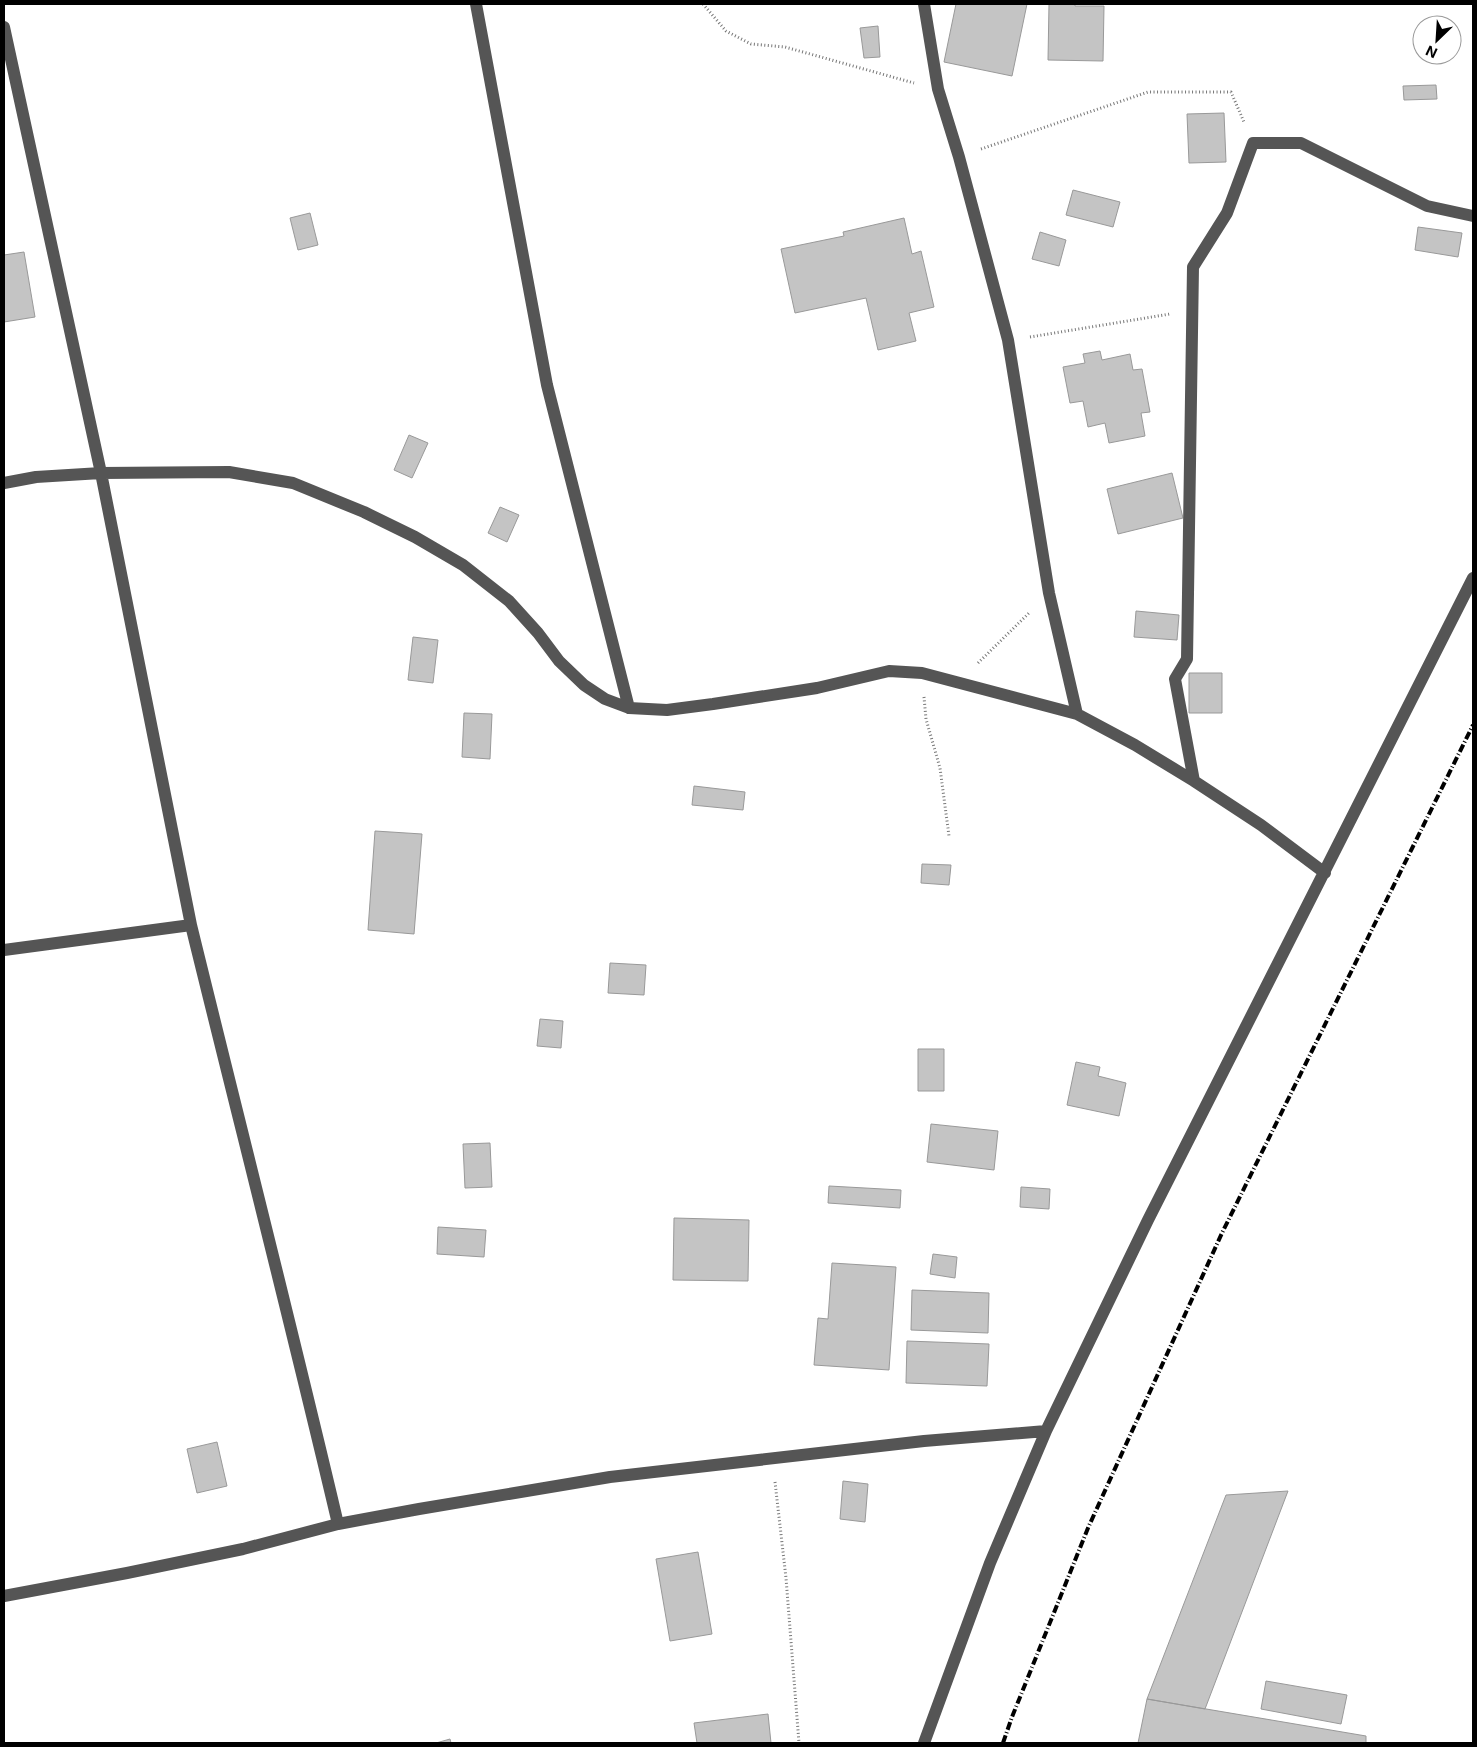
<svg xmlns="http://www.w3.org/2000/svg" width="1477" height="1747" font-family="Inter,sans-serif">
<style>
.building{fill:#c4c4c4;stroke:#999}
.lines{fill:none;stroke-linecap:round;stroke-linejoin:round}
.path{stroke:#777;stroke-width:3;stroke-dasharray:1 2.5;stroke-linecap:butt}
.minor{stroke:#555;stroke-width:12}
.rail{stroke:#000;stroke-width:4;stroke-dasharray:8 2.5 1 2.5;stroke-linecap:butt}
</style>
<rect width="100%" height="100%" fill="#fff"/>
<path class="building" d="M956 4H1027L1012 76 944 62Z
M1049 4H1075V6H1104L1103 61 1048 60Z
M878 26 880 57 864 58 860 28Z
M1436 85 1437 99 1404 100 1403 86Z
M1224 113 1226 162 1189 163 1187 114Z
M1073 190 1120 202 1113 227 1066 215Z
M310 213 318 245 298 250 290 218Z
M904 218 912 254 921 251 934 307 909 313 916 341 878 350 866 298 795 313 781 249 844 236 843 232Z
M1418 227 1462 233 1458 257 1415 250Z
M1040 232 1066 240 1059 266 1032 259Z
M24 252 35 317 4 322V255Z
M1100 351 1102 360 1130 354 1133 370 1142 369 1150 412 1141 413 1145 436 1109 443 1105 423 1088 427 1083 401 1070 403 1063 367 1085 363 1083 354Z
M409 435 428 443 412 478 394 470Z
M1172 473 1183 518 1118 534 1107 489Z
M500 507 519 515 507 542 488 533Z
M1136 611 1179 615 1177 640 1134 637Z
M413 637 438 640 433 683 408 680Z
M1189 673H1222V713H1189Z
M464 713 492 714 490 759 462 757Z
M694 786 745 792 743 810 692 805Z
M375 831 422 834 414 934 368 930Z
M922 864 951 865 949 885 921 883Z
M610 963 646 965 644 995 608 993Z
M540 1019 563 1021 561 1048 537 1046Z
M918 1049H944V1091H918Z
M1076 1062 1100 1067 1098 1076 1126 1083 1119 1116 1067 1105Z
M931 1124 998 1131 994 1170 927 1162Z
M490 1143 492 1187 465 1188 463 1144Z
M829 1186 901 1190 900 1208 828 1203Z
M1021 1187 1050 1189 1049 1209 1020 1207Z
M674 1218 749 1220 748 1281 673 1280Z
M438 1227 486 1230 484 1257 437 1254Z
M933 1254 957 1257 955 1278 930 1274Z
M832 1263 896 1267 889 1370 814 1365 818 1318 828 1319Z
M912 1290 989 1293 988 1333 911 1330Z
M907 1341 989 1344 987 1386 906 1383Z
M217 1442 227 1486 197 1493 187 1449Z
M843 1481 868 1484 865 1522 840 1519Z
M1288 1491 1205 1709 1147 1699 1226 1495Z
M698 1552 712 1634 670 1641 656 1559Z
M1266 1681 1347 1695 1341 1724 1261 1709Z
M1147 1699 1366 1736V1743H1138Z
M768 1714 771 1743H697L694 1723Z
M450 1739 451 1743H436Z"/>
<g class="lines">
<path class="path" d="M703 4 726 31 751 44 785 47 914 83
M981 149 1148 92H1231L1244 122
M1030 337 1170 314
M978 663 1029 613
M924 697 926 719 940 768 949 836
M775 1482 786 1578 799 1743"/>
<path class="minor" d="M476 4 547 385 629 708
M924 4 938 89 959 157 1008 340 1049 593 1077 714
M4 27 101 473 191 925
M4 483 36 477 101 473 229 472 293 483 364 512 415 537 463 565 509 601 538 633 559 661 584 685 605 699 629 708 667 710 713 704 817 688 889 671 922 673 1077 714 1135 745 1194 781 1261 825 1325 873
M1194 781 1175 679 1187 659 1193 267 1227 213 1253 143H1301L1427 206 1473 216
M4 950 191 925C240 1125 291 1324 338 1524
M4 1596 127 1573 243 1549 338 1524 419 1509 610 1477 924 1441 1046 1431
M924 1743 990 1563 1046 1431 1148 1220 1473 578"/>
<path class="rail" d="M1003 1743 1012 1717 1088 1528 1222 1233 1473 725"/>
</g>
<rect width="1477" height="1747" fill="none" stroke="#000000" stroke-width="10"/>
<g transform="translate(1437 40) rotate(205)"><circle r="24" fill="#ffffff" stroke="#999999"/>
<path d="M0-4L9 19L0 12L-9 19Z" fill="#000000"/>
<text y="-8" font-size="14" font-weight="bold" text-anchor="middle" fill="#000000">N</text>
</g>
</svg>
